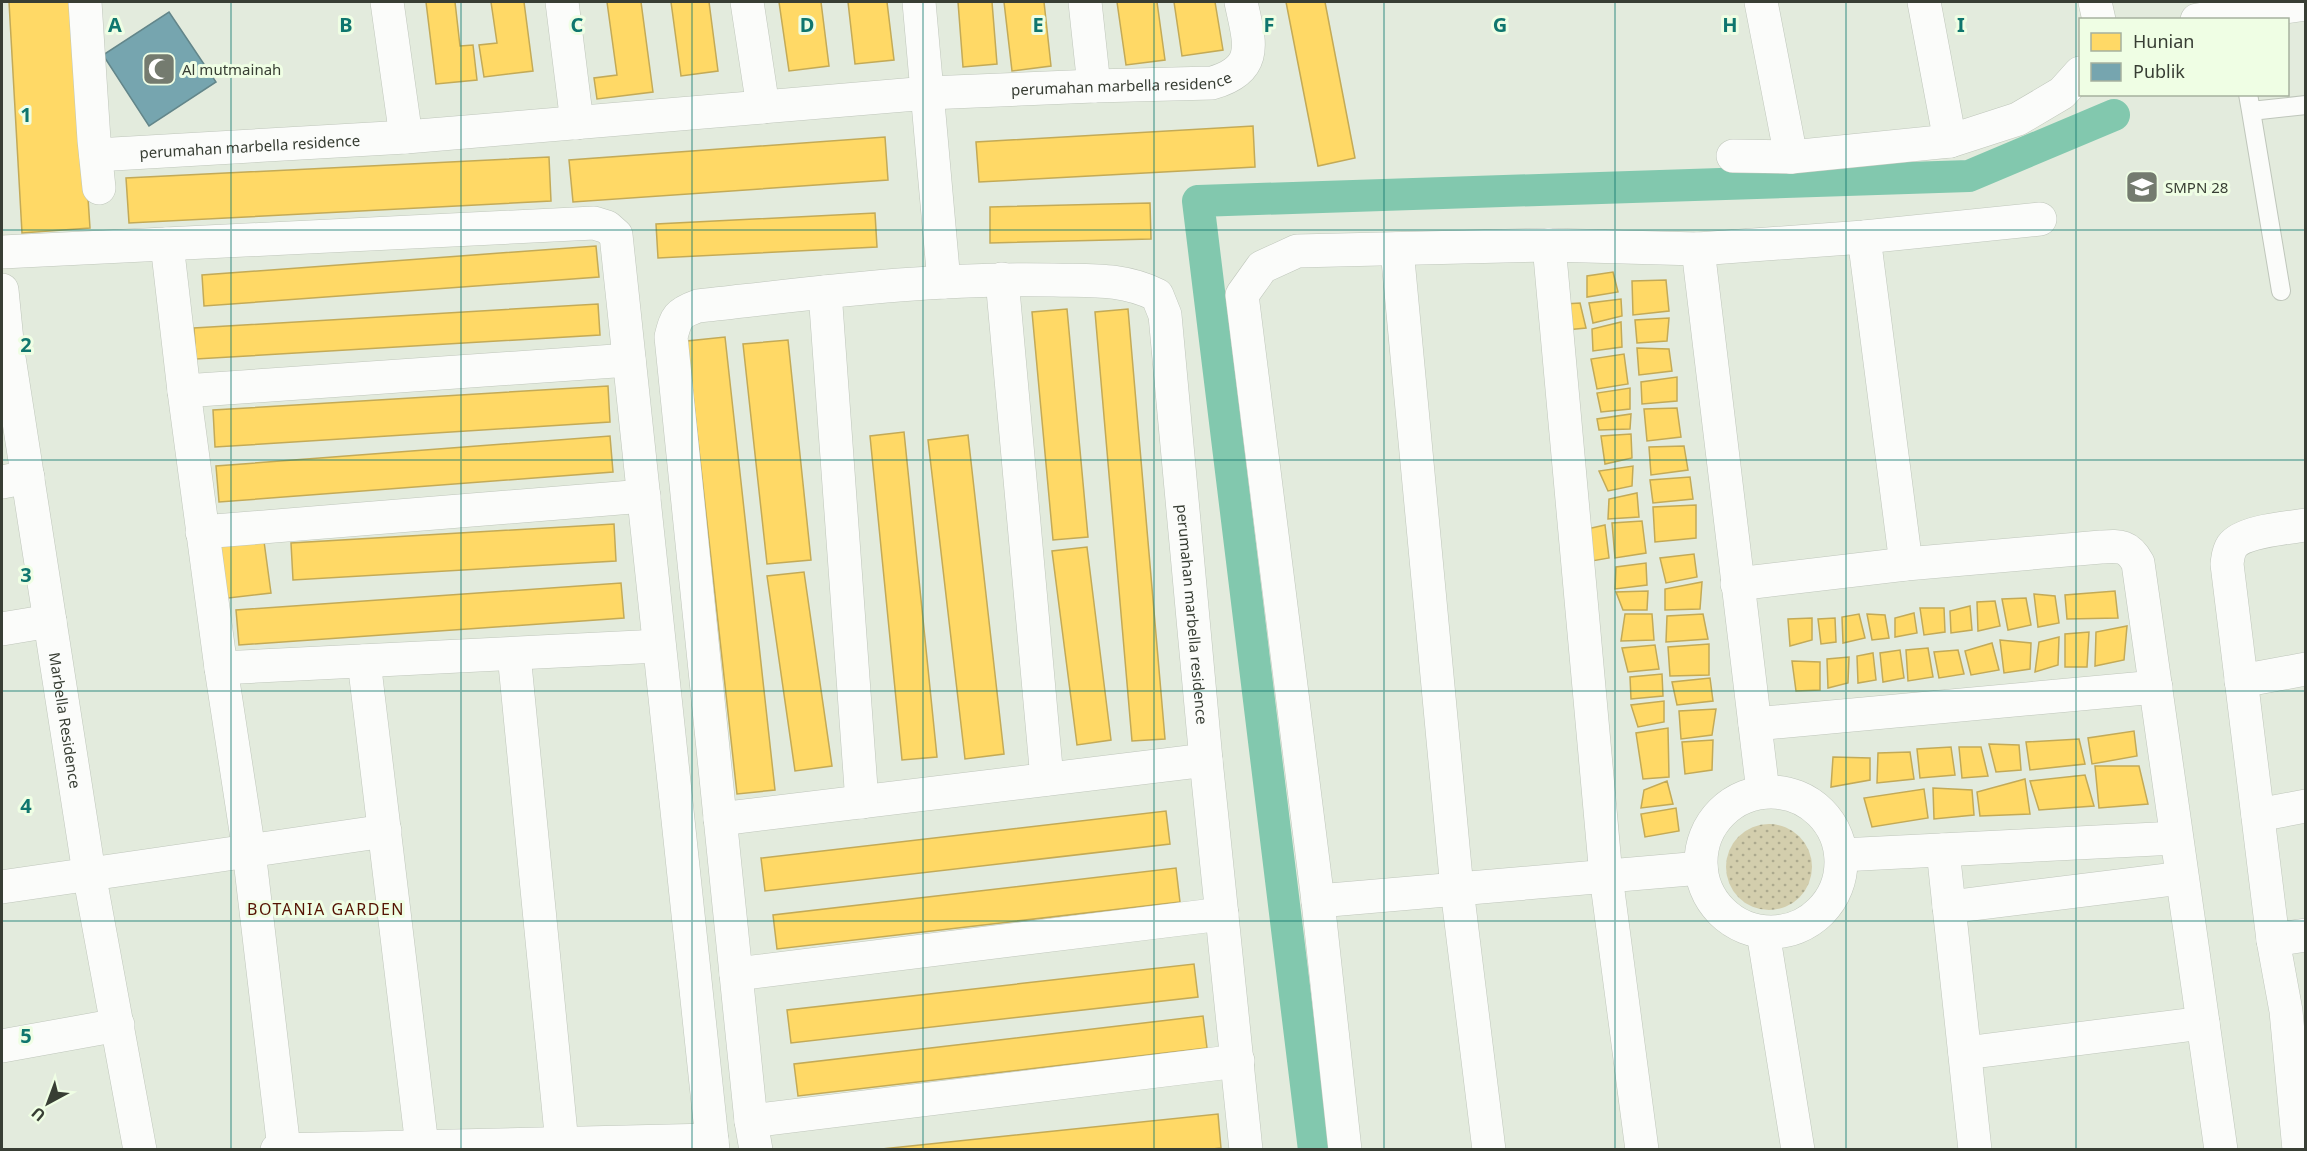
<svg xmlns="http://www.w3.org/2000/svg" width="2307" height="1151" font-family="'Noto Sans',sans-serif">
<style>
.green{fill:url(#green-dots)}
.homes{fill:#ffd966;stroke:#c3aa57;stroke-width:1.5}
.public{fill:#76a5af;stroke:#63868a;stroke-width:1.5}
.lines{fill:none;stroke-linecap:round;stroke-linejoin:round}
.canal{stroke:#82c8ae;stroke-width:32}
.service-casing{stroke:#bfc6bb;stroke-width:20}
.minor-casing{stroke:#bfc6bb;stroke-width:34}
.service{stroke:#fbfcfa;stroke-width:18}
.minor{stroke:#fbfcfa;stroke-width:33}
.grid{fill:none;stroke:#0f766e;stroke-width:1.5;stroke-opacity:0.55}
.labels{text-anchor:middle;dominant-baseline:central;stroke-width:6;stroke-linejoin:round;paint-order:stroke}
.poi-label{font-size:15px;fill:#383e34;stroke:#effee4;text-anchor:start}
.street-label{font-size:15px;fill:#383e34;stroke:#effee4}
.neighbourhood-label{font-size:16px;letter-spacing:1.5px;fill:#551303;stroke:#effee4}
.grid-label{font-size:20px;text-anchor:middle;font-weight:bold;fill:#0f766e;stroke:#effee4;stroke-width:6;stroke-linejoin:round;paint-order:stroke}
</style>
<defs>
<pattern id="green-dots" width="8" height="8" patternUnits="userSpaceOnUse" patternTransform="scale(1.5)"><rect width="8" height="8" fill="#d3cead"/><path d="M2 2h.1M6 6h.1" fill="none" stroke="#aca98e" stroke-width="1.8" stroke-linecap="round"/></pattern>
</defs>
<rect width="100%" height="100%" fill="#e3ebdd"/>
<path class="green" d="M1726 867a43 43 0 1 1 86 0a43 43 0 1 1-86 0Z"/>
<path class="homes" d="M9 2H75L90 228 22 233Z
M426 2H455L460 46 473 45 477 80 436 84Z
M491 2H524L533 71 484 77 479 45 497 43Z
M607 2H641L653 92 597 99 594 78 617 75Z
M671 2H709L718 71 681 76Z
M779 2H821L829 66 789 71Z
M848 2H887L894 60 855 64Z
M958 2H992L997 64 963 67Z
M1004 2H1044L1051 66 1012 71Z
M1117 2H1157L1165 60 1126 65Z
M1174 2H1215L1223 50 1182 56Z
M1286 2H1325L1355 158 1318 166Z
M1253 126 1255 167 979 182 976 142Z
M885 137 888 180 573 202 569 160Z
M549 157 551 201 129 223 126 178Z
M1150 203 1151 239 990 243V207Z
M875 213 877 247 658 258 656 224Z
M596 246 599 277 204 306 202 275Z
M1613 272 1618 292 1587 297V276Z
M1666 280 1669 311 1633 315 1632 281Z
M1621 299 1622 316 1593 323 1589 303Z
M1580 303 1586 328 1566 330 1564 304Z
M598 304 600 335 196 359 194 328Z
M1067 309 1088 537 1053 540 1032 312Z
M1128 309 1165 739 1132 741 1095 312Z
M1669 318 1667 341 1637 343 1635 320Z
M1621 322 1622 347 1593 351 1592 329Z
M725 337 775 790 737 794 687 341Z
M788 340 811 560 767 564 743 344Z
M1637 348 1669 349 1672 371 1639 375Z
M1624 354 1628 384 1597 389 1591 359Z
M1677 377V401L1642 404 1641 382Z
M608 386 610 422 215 447 213 410Z
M1630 388V409L1601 412 1597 393Z
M1677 408 1681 437 1647 441 1644 409Z
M1631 414 1630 429 1599 430 1597 419Z
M904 432 937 757 902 760 870 436Z
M1631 434 1632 458 1605 464 1601 436Z
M968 435 1004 754 965 759 928 440Z
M610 436 613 472 219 502 216 466Z
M1684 446 1688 470 1651 475 1649 447Z
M1633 466 1632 486 1608 491 1599 471Z
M1690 477 1693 499 1653 503 1650 480Z
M1637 493 1639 517 1608 519 1609 499Z
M1696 505V538L1655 542 1653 507Z
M1642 521 1646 553 1615 558 1612 523Z
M614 524 616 561 293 580 291 543Z
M1605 525 1609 558 1592 561 1587 529Z
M263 534 271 593 220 599 212 540Z
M1087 547 1111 740 1077 745 1052 551Z
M1694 554 1697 577 1666 583 1660 558Z
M1646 563 1647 585 1615 589 1616 567Z
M804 572 832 766 795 771 767 576Z
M1702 582 1700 609 1665 610V589Z
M621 583 624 618 239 645 236 610Z
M1648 591 1647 610H1623L1616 592Z
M2115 591 2118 618 2067 619 2065 595Z
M2034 594 2055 596 2059 623 2038 627Z
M2026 598 2031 625 2008 630 2002 599Z
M1995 601 2000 626 1978 631 1977 602Z
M1970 606 1972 630 1951 633 1950 611Z
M1920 608H1944L1945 632 1924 635Z
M1914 613 1917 633 1895 637V618Z
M1625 614H1652L1654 640 1621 641Z
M1703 614 1708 639 1666 642 1667 616Z
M1859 614 1865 638 1843 643 1842 617Z
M1867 614 1885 615 1889 638 1872 640Z
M1812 618V640L1790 646 1788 619Z
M1835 618 1836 642 1821 644 1818 619Z
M2127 626 2124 660 2095 666 2096 632Z
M2089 632 2087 667H2065V634Z
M2059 637 2058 665 2035 672 2039 642Z
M2000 640 2031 643 2030 669 2004 673Z
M1992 643 1999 670 1971 675 1965 651Z
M1709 644V675L1670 676 1668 647Z
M1655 645 1659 669 1628 672 1622 648Z
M1928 648 1933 677 1908 681 1906 650Z
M1900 650 1904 678 1883 682 1880 653Z
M1958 650 1964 674 1939 678 1934 652Z
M1873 653 1876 680 1858 683 1857 656Z
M1849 657 1848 683 1828 688 1827 659Z
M1792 661 1820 662V690L1796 691Z
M1662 674 1663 696 1631 699 1630 677Z
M1710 678 1713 701 1677 705 1672 682Z
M1664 701V722L1638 727 1631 705Z
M1716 709 1712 735 1681 739 1679 711Z
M1668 728 1669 777 1643 779 1636 733Z
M2134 731 2137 756 2092 764 2088 738Z
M2079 739 2085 764 2030 770 2026 742Z
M1713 740 1712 770 1685 774 1682 742Z
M1989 744 2019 745 2021 770 1996 772Z
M1951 747 1955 775 1920 778 1917 749Z
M1959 747H1981L1988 776 1962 778Z
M1910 752 1914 779 1877 783 1878 753Z
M1833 757 1870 758V780L1831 787Z
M2095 766H2139L2148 804 2099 808Z
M2085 775 2094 806 2039 810 2030 781Z
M2025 779 2030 814 1980 816 1977 792Z
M1667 781 1673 804 1641 808 1644 790Z
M1933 788 1972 790 1974 815 1934 819Z
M1924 789 1928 818 1872 827 1864 798Z
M1676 808 1679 831 1645 837 1641 814Z
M1166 811 1170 844 765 891 761 858Z
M1176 868 1180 902 777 949 773 915Z
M1194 964 1198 997 791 1043 787 1010Z
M1203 1016 1207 1048 798 1096 794 1064Z
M1218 1114 1221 1148 1204 1150H872Z"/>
<path class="public" d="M169 12 216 82 149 126 103 55Z"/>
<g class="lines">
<path class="canal" d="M1314 1150 1198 201 1969 176 2114 115"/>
<defs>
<path id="service" d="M2248 94 2251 111 2306 105
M2251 111 2281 291"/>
<g id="minor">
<path d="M85 2 94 140 99 188"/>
<path d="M387 2 406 137"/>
<path d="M562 2 577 123"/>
<path d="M747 2 763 107"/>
<path d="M919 2 944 282"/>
<path d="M1085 2 1094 86"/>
<path d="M1761 2 1791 157"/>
<path d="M1924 2 1950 141"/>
<path d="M2095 2 2099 20"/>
<path d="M2197 20 2306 4"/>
<path id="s1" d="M96 155 406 137 928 93 1094 86 1212 83C1261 69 1249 41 1241 2"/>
<path d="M1733 156 1791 157 1950 141 2018 119 2062 93 2080 73"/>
<path d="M1864 237 1906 564"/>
<path d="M167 244 184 391 221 668 249 851 284 1149"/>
<path d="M1549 245 1606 876 1642 1150"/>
<path d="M1397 249 1457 889 1489 1150"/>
<path d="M1698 249 1763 792"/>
<path d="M2 252 594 223 607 227 616 235 713 1150"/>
<path d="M1002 279 1047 779"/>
<path id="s2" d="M2 290 8 351 89 873 140 1150"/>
<path d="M825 292 862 802"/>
<path d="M184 391 629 360"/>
<path d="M2 482 28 477"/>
<path d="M202 532 644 496"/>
<path d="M1737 584 1906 564 2101 547C2120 546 2128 545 2138 563L2221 1150"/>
<path d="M2 629 50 621"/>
<path d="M514 654 562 1144"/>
<path d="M364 661 422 1146"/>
<path d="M221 668 659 646"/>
<path d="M2241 681 2306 669"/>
<path d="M1755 724 2156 687"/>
<circle cx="1771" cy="862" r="70"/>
<path d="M2258 815 2306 806"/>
<path d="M720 819 1206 760"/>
<path d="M1943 850 1975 1150"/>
<path d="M1841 855 2176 838"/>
<path d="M2 887 385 831"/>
<path d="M1318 901 1701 868"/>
<path d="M1949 907 2182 878"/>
<path d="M1763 932 1798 1150"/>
<path d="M2273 940 2306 935"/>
<path d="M736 974 1222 914"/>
<path d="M2 1046 118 1025"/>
<path d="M1965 1053 2203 1023"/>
<path d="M751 1121 1238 1061"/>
<path d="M277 1150 712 1140"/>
<path id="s3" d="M756 1150 751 1121 671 337C676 317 678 313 698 306 816 293 935 277 1054 280 1092 281 1122 278 1157 295L1165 315 1206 760 1246 1150"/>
<path d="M1345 1150 1318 901 1242 295 1262 267 1297 251 1549 245 1698 249 1864 237 2040 219"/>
<path d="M2299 1150 2286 1011 2273 940 2227 564C2228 557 2228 552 2232 546 2243 531 2287 528 2306 525"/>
</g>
</defs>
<use href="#service" class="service-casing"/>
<use href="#minor" class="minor-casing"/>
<use href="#service" class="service"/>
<use href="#minor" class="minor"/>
</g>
<path class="grid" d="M231 2V1150M461 2V1150M692 2V1150M923 2V1150M1154 2V1150M1384 2V1150M1615 2V1150M1846 2V1150M2076 2V1150M2 230H2306M2 460H2306M2 691H2306M2 921H2306"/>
<defs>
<symbol id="mosque-square" viewBox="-11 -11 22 22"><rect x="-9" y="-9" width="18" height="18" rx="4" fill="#747b6f" stroke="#effee4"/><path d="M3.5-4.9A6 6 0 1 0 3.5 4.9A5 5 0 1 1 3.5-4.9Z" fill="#fff"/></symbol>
<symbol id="school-square" viewBox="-11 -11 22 22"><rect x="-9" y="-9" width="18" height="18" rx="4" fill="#747b6f" stroke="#effee4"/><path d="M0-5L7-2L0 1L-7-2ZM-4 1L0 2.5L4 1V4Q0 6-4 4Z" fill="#fff"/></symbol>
</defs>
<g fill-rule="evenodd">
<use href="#mosque-square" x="140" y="50" width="38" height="38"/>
<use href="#school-square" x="2123" y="168" width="38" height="38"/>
</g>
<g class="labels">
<g class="poi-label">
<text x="182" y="69">Al mutmainah</text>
<text x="2165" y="187">SMPN 28</text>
</g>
<g class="street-label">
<text stroke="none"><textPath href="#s1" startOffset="1028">perumahan marbella residence</textPath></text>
<text stroke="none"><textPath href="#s1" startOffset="154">perumahan marbella residence</textPath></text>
<text stroke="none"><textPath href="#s3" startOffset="1646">perumahan marbella residence</textPath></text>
<text stroke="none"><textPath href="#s2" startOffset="435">Marbella Residence</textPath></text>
</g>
<g class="neighbourhood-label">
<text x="326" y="909">BOTANIA GARDEN</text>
</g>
</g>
<g class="grid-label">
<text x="115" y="32">A</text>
<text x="346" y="32">B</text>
<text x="577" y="32">C</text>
<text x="807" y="32">D</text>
<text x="1038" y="32">E</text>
<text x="1269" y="32">F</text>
<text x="1500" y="32">G</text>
<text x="1730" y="32">H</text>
<text x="1961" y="32">I</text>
<text x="26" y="122">1</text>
<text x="26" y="352">2</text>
<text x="26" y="582">3</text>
<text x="26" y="813">4</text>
<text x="26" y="1043">5</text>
</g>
<rect width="2307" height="1151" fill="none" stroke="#383e34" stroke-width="6"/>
<rect x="2079" y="18" width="210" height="78" fill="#effee4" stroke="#a6b19e" stroke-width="1.5"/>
<rect x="2091" y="33" width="30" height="18" fill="#ffd966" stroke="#a6b19e" stroke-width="1.5"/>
<text x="2133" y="48" font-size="18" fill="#383e34">Hunian</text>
<rect x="2091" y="63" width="30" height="18" fill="#76a5af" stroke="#a6b19e" stroke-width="1.5"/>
<text x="2133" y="78" font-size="18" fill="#383e34">Publik</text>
<g transform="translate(48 1103) rotate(221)" stroke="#effee4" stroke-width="4.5" paint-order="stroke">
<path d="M0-4.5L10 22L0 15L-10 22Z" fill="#383e34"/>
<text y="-9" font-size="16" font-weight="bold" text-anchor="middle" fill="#383e34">U</text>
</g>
</svg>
